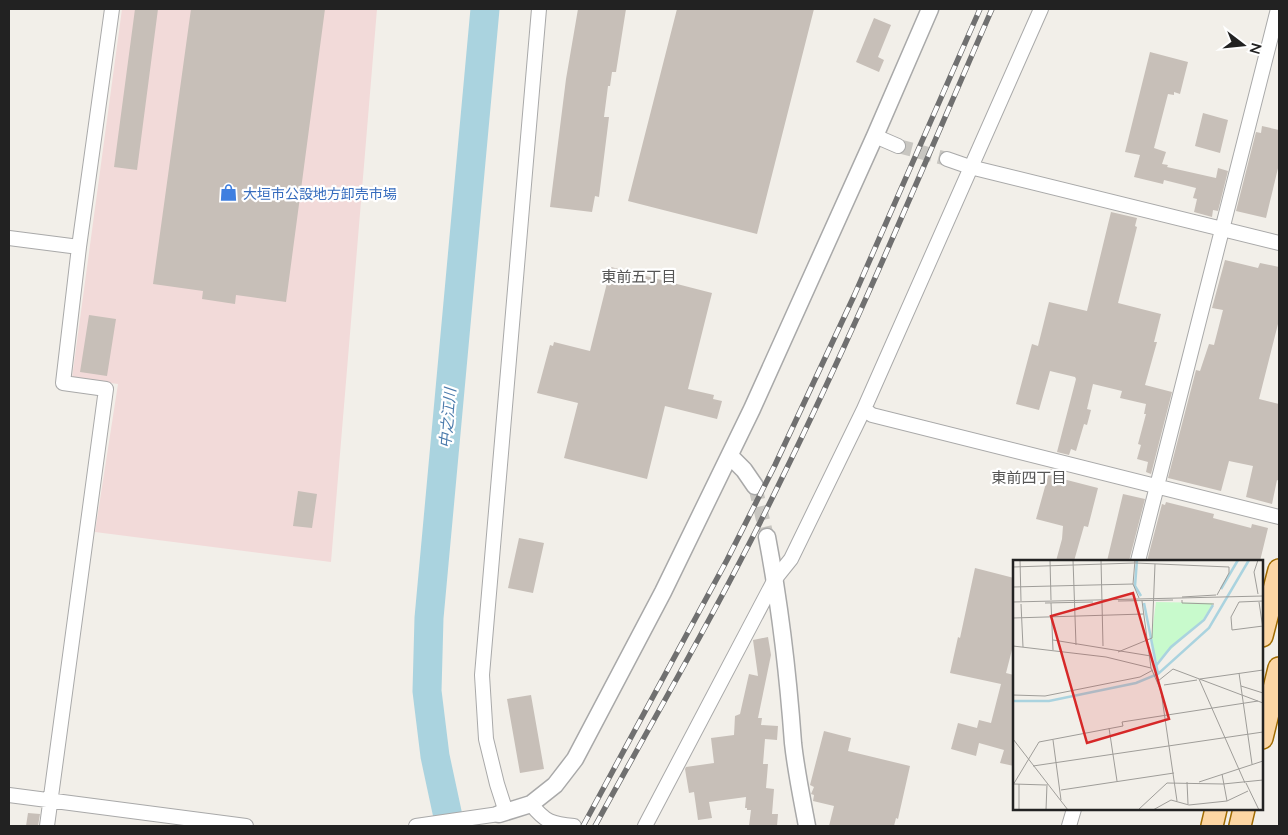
<svg xmlns="http://www.w3.org/2000/svg" width="1288" height="835" font-family="Lato,'Noto Sans JP',sans-serif">
<style>
.commercial{fill:#f2dad9}
.lines{fill:none;stroke-linecap:round;stroke-linejoin:round}
.river{stroke:#aad3df;stroke-width:29}
.building{fill:#c7bfb8}
.minor-tunnel{stroke:#c8c6c1;stroke-width:14;stroke-dasharray:14 7;stroke-linecap:butt}
.minor-casing{stroke:#a9a9a9;stroke-width:16}
.tertiary-casing{stroke:#a9a9a9;stroke-width:19}
.primary-casing{stroke:#a06b00;stroke-width:24}
.minor{stroke:#fff;stroke-width:14}
.tertiary{stroke:#fff;stroke-width:16}
.primary{stroke:#fcd6a4;stroke-width:21}
.rail-casing{stroke:#707070;stroke-width:5.5}
.rail{stroke:#fff;stroke-width:4;stroke-dasharray:11;stroke-linecap:butt}
.labels{text-anchor:middle;dominant-baseline:central;stroke-width:4.5;stroke-linejoin:round;paint-order:stroke}
.shop-label{font-size:14px;fill:#366cbe;stroke:#fff;text-anchor:start}
.neighbourhood-label{font-size:15px;fill:#555;stroke:#fff}
.water-label{font-size:15px;font-style:italic;fill:#4a7aab;stroke:#fff}
.inset-river{fill:none;stroke:#aad3df;stroke-width:2.5}
.inset-road{fill:none;stroke:#9f9d99;stroke-width:1}
.view{fill:#d62828;fill-opacity:0.15;stroke:#d62828;stroke-width:2.5}
.inset-edge{fill:none;stroke:#222;stroke-width:2.5}
</style>
<rect width="100%" height="100%" fill="#f2efe9"/>
<path class="commercial" d="M122 9H377L331 562 95 532 118 384 72 378Z"/>
<g class="lines">
<path class="river" d="M450 826 435 756 427 691 429 618 485 9"/>
</g>
<path class="building" d="M135 9H158L137 170 114 167Z
M191 9H325L286 302 236 295 235 304 202 299 203 291 153 284Z
M578 9H626L616 72H612L610 86H608L604 117H609L599 197 595 196 592 212 550 207 566 79Z
M677 9H814L757 234 628 201Z
M874 18 891 25 878 57 884 60 879 72 856 62Z
M1150 52 1188 62 1180 94 1174 92V95L1168 94 1154 148 1166 152 1162 164 1168 165 1167 167 1216 178 1218 168 1228 171 1218 211 1213 210 1212 217 1194 212 1197 199 1193 198 1196 188 1164 180 1163 184 1134 177 1140 155 1125 152Z
M1203 113 1228 120 1220 153 1195 146Z
M1262 126 1279 130V164L1266 218 1236 211 1256 132 1261 133Z
M1111 212 1137 218 1135 226 1137 227 1118 303 1161 314 1154 342H1157L1145 385 1172 392 1151 474 1146 472 1148 462 1137 459 1141 445 1138 444 1146 414H1144L1146 404 1120 398 1122 391 1093 384 1087 409 1091 410 1087 425 1084 424 1076 451 1071 449 1069 455 1057 452 1076 379 1075 377 1050 371 1039 410 1016 404 1032 344 1038 346 1049 302 1087 311Z
M1225 260 1258 268 1260 263 1279 267V320L1259 399 1279 404V481L1277 480 1272 504 1246 497 1253 466 1229 461 1221 491 1168 478 1196 370 1200 371 1209 344 1214 345 1223 310 1212 308Z
M611 267 712 293 688 389 714 395 713 399 722 401 717 419 665 406 647 479 564 458 578 403 537 393 550 345 553 346 554 342 590 351Z
M89 315 116 319 107 376 80 372Z
M1050 469 1065 472 1063 479 1098 488 1088 527 1084 526 1074 561H1056L1062 539 1063 526 1036 519Z
M298 491 317 494 312 528 293 526Z
M1123 494 1145 499 1129 561H1107Z
M1166 502 1214 514 1213 518 1251 528 1252 524 1268 528 1260 561H1147L1162 504 1165 505Z
M519 538 544 543 533 593 508 588Z
M975 568 1014 578V642L1006 673 1014 675V766L1000 763 1004 750 979 743 976 756 951 749 958 723 977 728 979 720 991 723 1001 684 950 673 958 637 960 638Z
M768 637 771 655 758 718H762L761 725 778 726 777 740 765 739 763 764H768L766 788 774 789 772 814H778L777 826H749L751 810H747V808H745L746 797 709 802 712 818 698 820 694 792 689 793 685 769 686 767 714 763 711 738 734 735 735 716 740 714 749 674 758 676 753 640Z
M531 695 544 769 520 773 507 699Z
M824 731 851 738 848 751 910 766 898 819 896 818 894 826H829L834 806 813 801 814 795 811 794 814 787 810 785Z
M28 813 40 814 38 826H26Z"/>
<g class="lines">
<path class="minor-tunnel" d="M898 146 947 159
M755 486 767 537"/>
<defs>
<path id="minor" d="M875 136 898 146
M947 159 970 167 1279 243
M9 238 79 247
M864 409 872 415 1279 517
M1138 561 1278 9
M9 795 246 826
M531 804C545 822 552 824 574 826
M506 812 497 784 486 739 482 675 539 9
M47 826 106 389 63 383 79 247 112 9
M416 826 499 814
M645 826 775 579 791 559 864 409 1041 9
M1069 826 1074 809"/>
<path id="tertiary" d="M730 456 744 470 755 486
M767 537C780 605 788 674 793 743 796 771 802 799 807 826
M499 814 531 804 555 785 575 759 663 592 752 409 875 136 930 9"/>
<path id="primary" d="M1262 636 1279 570
M1262 738 1279 668
M1212 826 1216 809
M1240 826 1244 809"/>
</defs>
<use href="#minor" class="minor-casing"/>
<use href="#tertiary" class="tertiary-casing"/>
<use href="#primary" class="primary-casing"/>
<use href="#minor" class="minor"/>
<use href="#tertiary" class="tertiary"/>
<use href="#primary" class="primary"/>
<defs>
<path id="rail" d="M583 826 727 560 775 465 854 296 980 9
M595 826C658 711 724 598 781 480 857 326 923 167 992 9"/>
</defs>
<use href="#rail" class="rail-casing"/>
<use href="#rail" class="rail"/>
</g>
<defs>
<symbol id="shop-bare" viewBox="-9 -9 18 18"><path d="M-5-2.5h2.3a2.7 3.5 0 0 1 5.4 0H5L5.5 6h-11ZM-1.5-2.5h3a1.5 2.3 0 0 0-3 0Z" fill="#3f7fe0" stroke="#fff" stroke-width="2.5" paint-order="stroke"/></symbol>
</defs>
<g fill-rule="evenodd">
<use href="#shop-bare" x="216" y="180" width="25" height="25"/>
</g>
<g class="labels">
<g class="shop-label">
<text x="243" y="193">大垣市公設地方卸売市場</text>
</g>
<g class="neighbourhood-label">
<text x="639" y="276">東前五丁目</text>
<text x="1029" y="477">東前四丁目</text>
</g>
<g class="water-label">
<text transform="translate(447 418) rotate(-85)">中之江川</text>
</g>
</g>
<g transform="translate(1013 560)">
<rect width="250" height="250" fill="#f2efe9"/>
<path d="M143 42 200 43 189 61 144 102 138 80Z" fill="#c8facc"/>
<path class="inset-river" d="M124 0 122 26 128 36M208 29 225 0M131 43 145 114M142 107 158 87 191 60 200 45M0 141H36L123 123 145 114 196 68 236 0"/>
<path class="inset-road" d="M7 0 8 41M37 0 38 40M60 0 63 85M88 0 90 86M122 0 120 24 126 38M0 7 122 3 216 7V13L204 35M0 27 120 24M245 34 241 12 245 0M169 37 203 35M169 40V43L201 44M105 41 160 40M129 41 138 108M250 41 226 42 218 57 219 70 250 66M0 42 250 36M246 42 250 69M32 43 80 42M38 43 40 90M8 44 10 87M0 58 131 54M40 80 138 96M0 86 93 97 138 108 148 131 164 241M105 92 139 78 142 4M226 113 239 204M186 119 232 223M187 119 250 110M145 121 160 109 250 143M151 125 184 120M228 126 250 133M0 135 32 136 127 117 140 110M96 168 104 221M0 179 55 250M40 180 48 240M20 206 250 172M209 214 214 241M174 222 175 244M186 222 250 201M233 223 246 250M1 224 33 225M0 225 26 182 110 166 109 162 245 141M48 230 161 213M6 250V224M33 250 34 224M125 250 154 223 210 224 250 220M140 250 158 240 176 245 214 241 235 231"/>
<path class="view" d="M120 33 156 159 74 183 38 56Z"/>
<rect width="250" height="250" class="inset-edge"/>
</g>
<rect width="1288" height="835" fill="none" stroke="#222222" stroke-width="20"/>
<g transform="translate(1243 45) rotate(106)" stroke="#ffffff" stroke-width="4" paint-order="stroke">
<path d="M0-4L9 19L0 12L-9 19Z" fill="#222222"/>
<text y="-8" font-size="14" font-weight="bold" text-anchor="middle" fill="#222222">N</text>
</g>
</svg>
